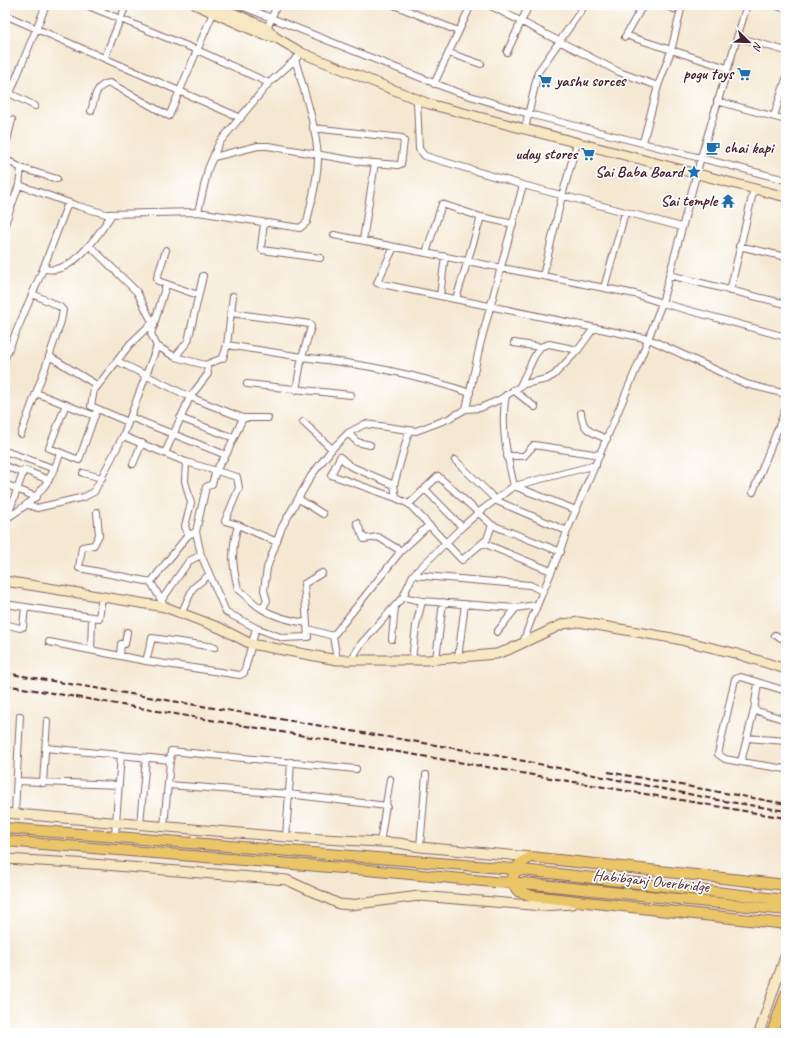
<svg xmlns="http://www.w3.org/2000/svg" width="791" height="1038" font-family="Caveat,sans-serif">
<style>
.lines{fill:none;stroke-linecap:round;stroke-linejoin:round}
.street-casing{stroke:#866565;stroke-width:8}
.secondary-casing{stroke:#866565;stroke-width:11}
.primary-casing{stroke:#866565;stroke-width:12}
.street{stroke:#fff;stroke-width:6}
.secondary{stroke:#f7e8c3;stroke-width:9}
.primary{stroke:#eac669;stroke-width:10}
.rail{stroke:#4a1f2b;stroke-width:2;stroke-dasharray:6 3;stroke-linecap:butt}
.labels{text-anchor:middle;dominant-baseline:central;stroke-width:3.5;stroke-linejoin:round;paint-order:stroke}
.poi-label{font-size:16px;font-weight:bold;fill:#4a1f2b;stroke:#fff;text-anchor:end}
.street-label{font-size:16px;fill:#4a1f2b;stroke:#fff}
</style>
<rect width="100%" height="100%" fill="#fff"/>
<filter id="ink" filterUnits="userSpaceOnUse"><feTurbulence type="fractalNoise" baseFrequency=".025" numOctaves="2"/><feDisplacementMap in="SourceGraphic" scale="8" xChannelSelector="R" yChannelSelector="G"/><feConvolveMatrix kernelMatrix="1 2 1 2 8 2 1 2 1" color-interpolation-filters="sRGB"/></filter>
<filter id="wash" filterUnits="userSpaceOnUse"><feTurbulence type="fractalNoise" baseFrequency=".012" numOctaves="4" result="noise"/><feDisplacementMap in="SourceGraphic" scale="16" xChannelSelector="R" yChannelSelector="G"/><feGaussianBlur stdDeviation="0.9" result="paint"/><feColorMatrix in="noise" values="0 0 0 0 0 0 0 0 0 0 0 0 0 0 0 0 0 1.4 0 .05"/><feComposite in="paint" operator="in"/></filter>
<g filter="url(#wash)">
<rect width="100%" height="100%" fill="#f5e8d2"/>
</g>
<g filter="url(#ink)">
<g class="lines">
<defs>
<path id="street" d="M86 5 197 50 269 83
M239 5 454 91 529 114 786 180
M394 5 458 31
M489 5 619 72 658 86
M664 5 674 9
M774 5 786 9
M5 15 241 118
M266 31 277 5
M625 37 643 5
M631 37 727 68
M737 37 786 51
M507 52 529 5
M449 53 481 64
M105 57 126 5
M434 84 471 5
M5 91 35 106
M10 93 46 5
M417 100 419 149 425 156 523 185 682 227
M717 101 786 120
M91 111C95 98 95 85 110 83L169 116 213 13
M774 116 786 79
M525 129 538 72 585 5
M643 142 658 86 671 51 682 5
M5 148 12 120
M214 157 258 146H268L362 162 398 165 401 164 404 141 402 138 313 128
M5 159 21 168 19 185 78 206 106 214 198 212 300 228 307 222C311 202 318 179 318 158 316 125 304 91 295 59
M21 168 57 179
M5 198 13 201
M198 212 208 169 219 143 269 83 297 58
M264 223 261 247 262 250 320 258
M5 224 19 185
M334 235 635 294 662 303 786 337
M363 240 375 163
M90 246 137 292 154 326
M739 246 786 257
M394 247 377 283 649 339 746 384 786 394
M166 250 157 278 158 281 198 295
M426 253 442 204 481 217 513 224
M43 269C47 269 52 270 56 269 78 266 101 231 112 214
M669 275 786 304
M543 276 562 196 577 143
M604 288 625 213
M730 291 754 188
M440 296 445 256
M456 299 481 217
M231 313 310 324 311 327 302 357C362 364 413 373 470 393
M152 323 130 344 117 361 190 397 243 418H268
M514 343 540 347 549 344 578 350
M227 345 233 296
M157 346 175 357 205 365 207 367 208 374 190 397 165 453
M49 356 95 384 91 406 128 422
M175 357 188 341 203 276
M5 358 43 269 68 203
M205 365 223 358 227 345 302 357 296 390
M247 384 351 395
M520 386 534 357 540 347
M96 388 117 361
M513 390 535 407
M36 393 95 416
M506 395C500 426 507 455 514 486L576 510
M66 404 49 448 79 460 97 409
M466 409 480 408 499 400 524 384 547 379 554 375 578 350 594 328
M581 413C583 431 591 432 607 439
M130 417 226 455
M180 418 234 438
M243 418 226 455 216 470 212 484 206 487 196 532 201 555 226 612 256 628 283 638 308 637 304 584 322 573
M303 422 332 449
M409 431 394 485 396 498 409 504 462 560 487 539 492 525
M348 433 357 442 370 445
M21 434 48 360 61 321 63 310 60 307 33 294
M123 436 186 462 237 477 239 488 225 521 238 525 277 542
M5 451 55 469
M507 456H524L534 445 600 455
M455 460 497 501 567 531
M186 462 185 481 191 503 185 526 188 535
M133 464 142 443
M5 466 23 473
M83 473 102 478
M5 484 36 497
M394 485 350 466 340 457 331 475 334 476 396 498
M425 489 462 527
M753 492 786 408
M299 499 323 514
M409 504 438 476 492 525 561 552
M28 505 37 508 84 497 94 492 123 436 157 346 151 334 166 285
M97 512 99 535 94 545 82 547 79 568 151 582 165 607
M7 518C35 501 50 485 60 454
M357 523 364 539 378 537 401 551
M238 525C231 550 232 564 238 589 247 595 253 604 262 609 275 617 292 621 307 623
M5 529 7 518 24 470 49 480
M483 543 551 571
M413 575 530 585 542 591
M151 582 188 535 196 532
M403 597 422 601 516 608
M161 601 189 561 201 555
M5 604 92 617
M262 609 267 601 264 590 267 568 282 527 311 476 332 449 348 433 365 424 416 431 448 419 466 409 480 345 523 185
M182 612 193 588 209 575
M5 624 20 628 23 627 25 607
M308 629 333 636
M497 632 516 608 536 605
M775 635 786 640
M392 639 395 606
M49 642 146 661 240 675 244 673 256 628
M523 643C535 604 555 569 567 531L640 360 662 303 701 157 747 5
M91 650 92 617 99 618 102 596
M120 656 121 644H125L127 632
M458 658 465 604
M436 659 443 602
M337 660 333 636 401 551 429 525
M351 660 361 644 403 597 413 575 462 527 478 513 514 486 596 465
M412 660 416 626 422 601
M146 661 152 638 215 647
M754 710 758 683
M786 720 754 710 741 762 786 769
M747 738 786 741
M46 748 171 760
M741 762 725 759 718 754 735 679 741 677 786 691
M17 781 119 785
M43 783 47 721
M168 785 288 794 387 806
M15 813 20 716
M140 824 146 758
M164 826 171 751 356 769
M115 836 121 755
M286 837 291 762
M380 843 390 779
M420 847 426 775"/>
<path id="secondary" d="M196 5 264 35 275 37
M215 5 267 28 275 37 302 53 429 104 786 197
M5 581 165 607 220 628 251 644 337 660H427L496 654 508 650 563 624 579 622 672 638 734 653 786 669
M5 813 286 837 399 843 420 847 531 857
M5 859 92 864 287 880 339 904 350 905 419 896 542 906 573 904
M759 1033 786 954"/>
<path id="primary" d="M5 828 514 869 786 900
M5 841 367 870 494 882 523 883 786 910
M786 885 531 857C516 865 515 867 512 883L518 891 532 896 786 924
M772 1033 786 994"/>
</defs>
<use href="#street" class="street-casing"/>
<use href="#secondary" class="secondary-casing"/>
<use href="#primary" class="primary-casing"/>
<use href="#street" class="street"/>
<use href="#secondary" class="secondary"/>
<use href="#primary" class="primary"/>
<path class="rail" d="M5 673 489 754 718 800 786 811
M5 685 786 818
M608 772 786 804"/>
</g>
</g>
<defs>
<symbol id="supermarket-bare" viewBox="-9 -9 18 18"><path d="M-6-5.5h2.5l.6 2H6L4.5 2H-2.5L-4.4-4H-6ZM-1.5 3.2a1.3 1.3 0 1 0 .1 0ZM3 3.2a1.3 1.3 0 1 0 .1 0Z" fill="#1f6fb2" stroke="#fff" stroke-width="2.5" paint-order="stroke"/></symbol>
<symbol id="cafe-bare" viewBox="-9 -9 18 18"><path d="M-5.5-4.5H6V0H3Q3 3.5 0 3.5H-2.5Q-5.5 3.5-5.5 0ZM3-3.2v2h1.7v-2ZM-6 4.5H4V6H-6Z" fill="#1f6fb2" stroke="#fff" stroke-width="2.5" paint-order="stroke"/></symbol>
<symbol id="sight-bare" viewBox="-9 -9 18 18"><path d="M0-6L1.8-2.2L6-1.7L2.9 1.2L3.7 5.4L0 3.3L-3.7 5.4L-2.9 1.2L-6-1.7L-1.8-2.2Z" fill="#1f6fb2" stroke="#fff" stroke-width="2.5" paint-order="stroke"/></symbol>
<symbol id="temple-bare" viewBox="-9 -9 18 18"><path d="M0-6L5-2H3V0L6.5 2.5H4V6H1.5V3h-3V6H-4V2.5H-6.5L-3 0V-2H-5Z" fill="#1f6fb2" stroke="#fff" stroke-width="2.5" paint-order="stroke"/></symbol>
</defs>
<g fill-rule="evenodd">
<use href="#supermarket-bare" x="734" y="64" width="20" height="20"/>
<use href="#supermarket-bare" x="535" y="71" width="20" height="20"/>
<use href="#cafe-bare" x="703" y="138" width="20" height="20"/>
<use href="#supermarket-bare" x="578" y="144" width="20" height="20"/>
<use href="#sight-bare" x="684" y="162" width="20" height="20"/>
<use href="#temple-bare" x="718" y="191" width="20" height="20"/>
</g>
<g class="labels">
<g class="poi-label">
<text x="733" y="74">pogu toys</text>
<text x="556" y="81" text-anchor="start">yashu sorces</text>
<text x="724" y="148" text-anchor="start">chai kapi</text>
<text x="577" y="154">uday stores</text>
<text x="683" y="172">Sai Baba Board</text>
<text x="717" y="201">Sai temple</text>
</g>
<g class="street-label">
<text transform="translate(651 881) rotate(6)">Habibganj Overbridge</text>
</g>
</g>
<rect width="791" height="1038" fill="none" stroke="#fff" stroke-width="20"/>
<g transform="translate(749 42) rotate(113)" stroke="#ffffff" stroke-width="3" paint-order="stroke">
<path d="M0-3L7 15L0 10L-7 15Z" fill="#4a1f2b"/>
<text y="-6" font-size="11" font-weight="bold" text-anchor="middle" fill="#4a1f2b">N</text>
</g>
</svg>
